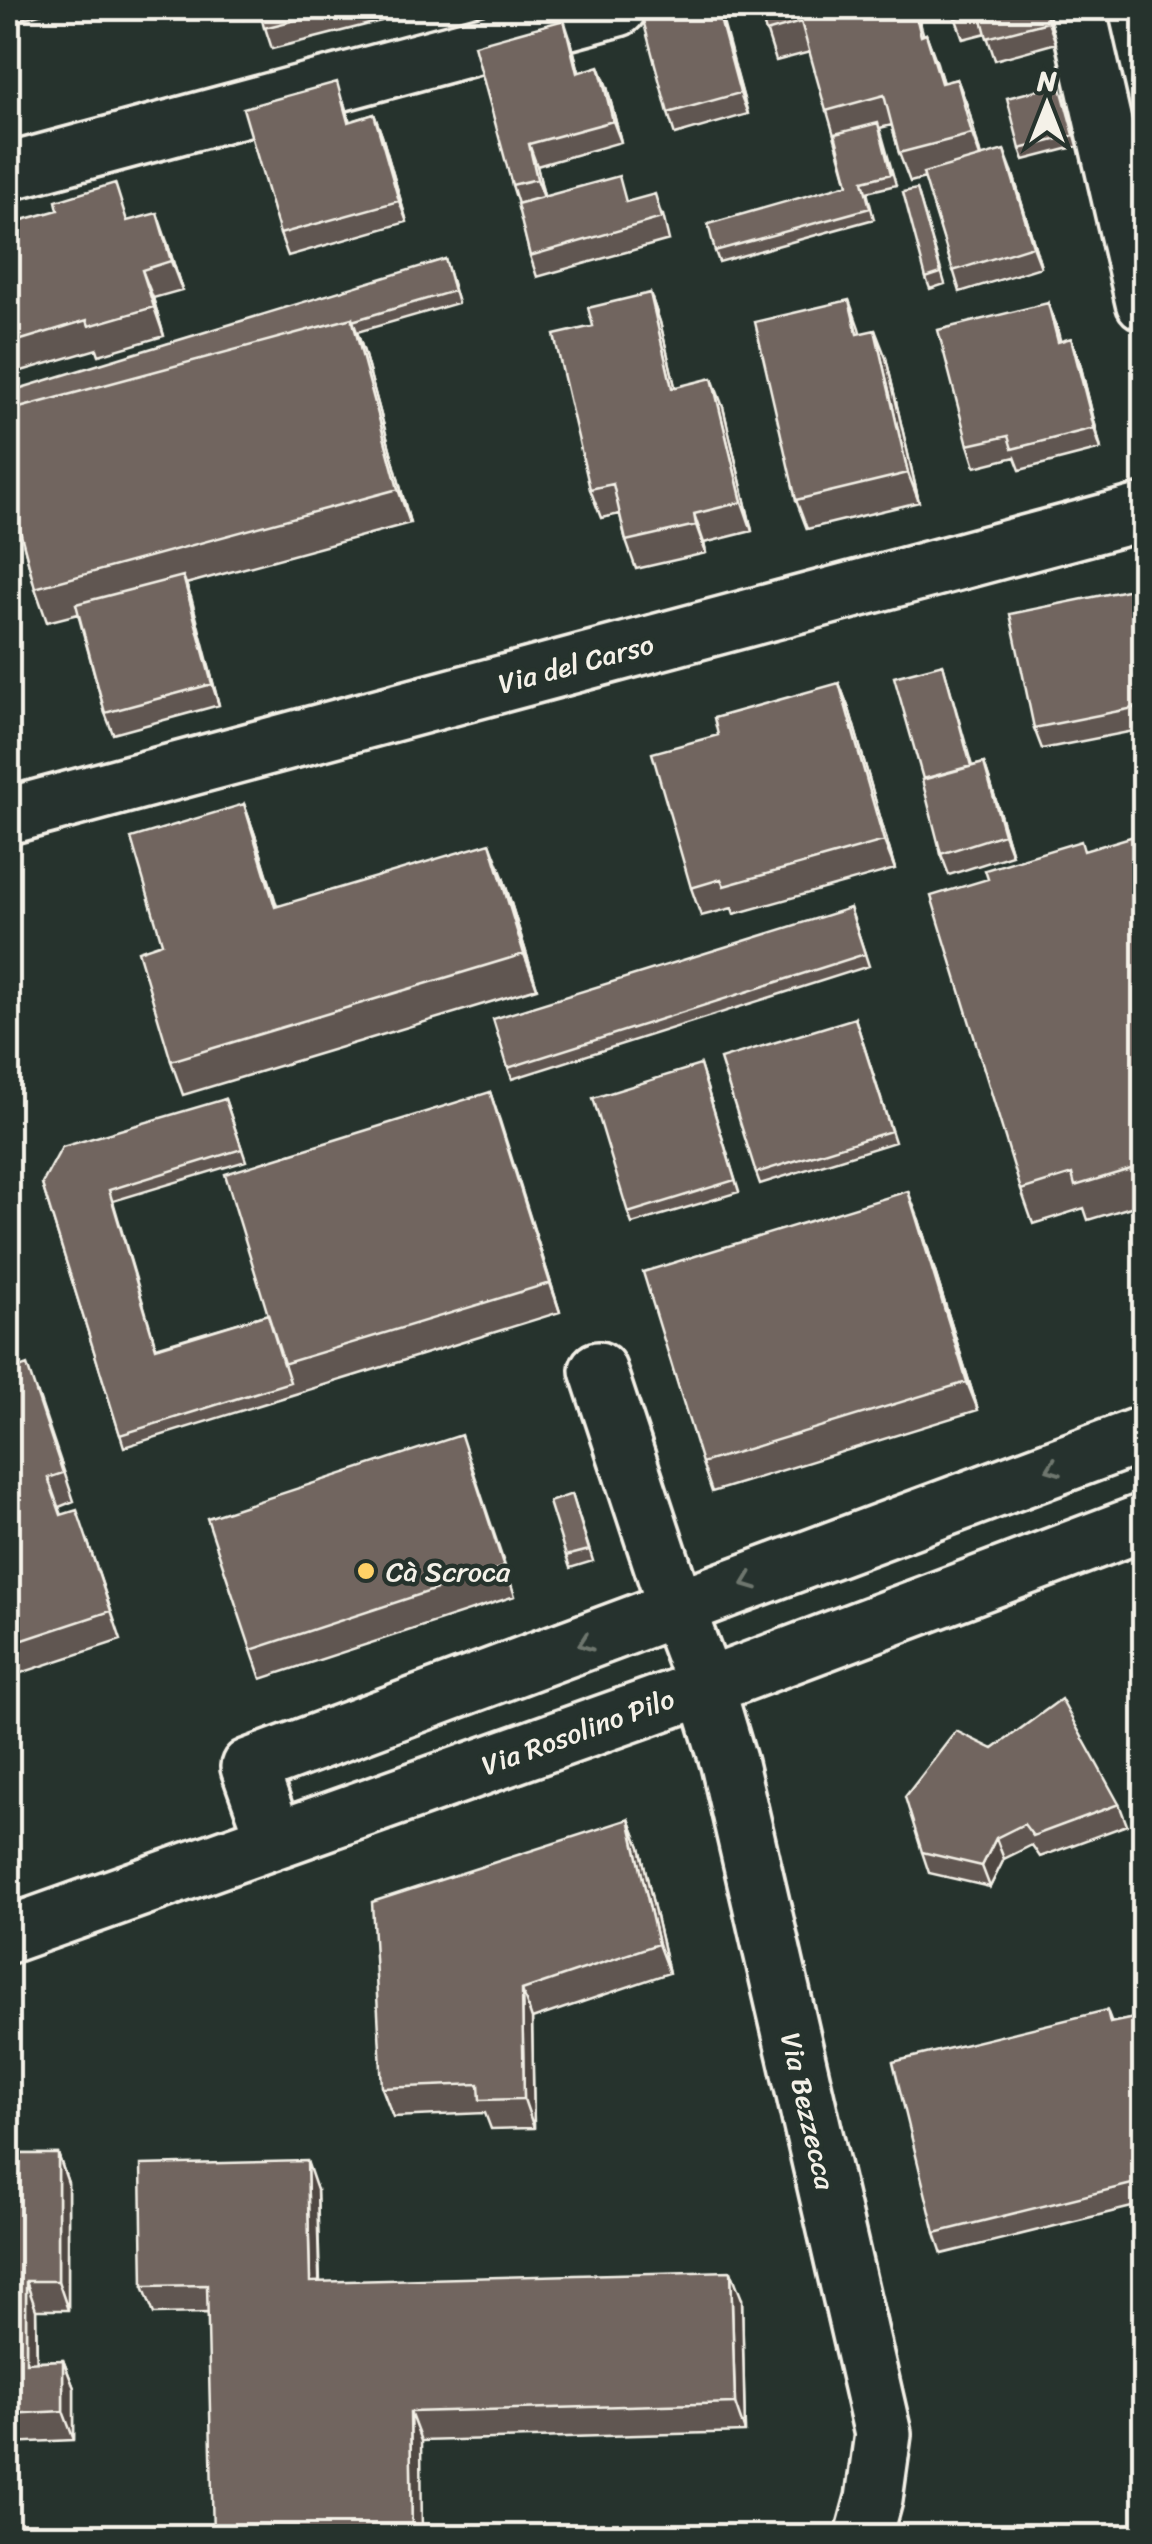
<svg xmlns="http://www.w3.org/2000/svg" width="1152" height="2544" font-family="Sriracha,sans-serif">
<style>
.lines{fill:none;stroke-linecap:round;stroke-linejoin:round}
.minor-casing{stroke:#f4f1e8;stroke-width:62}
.minor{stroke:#26332d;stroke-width:55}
.wall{fill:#615751;stroke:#f4f1e8;stroke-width:2.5}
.shaded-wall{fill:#4f4742;stroke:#f4f1e8;stroke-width:2.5}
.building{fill:#71655e;stroke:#f4f1e8;stroke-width:2.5}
.oneway{stroke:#6e766e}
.poi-dot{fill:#ffd166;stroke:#26332d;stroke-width:4}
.labels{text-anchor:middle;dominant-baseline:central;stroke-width:9;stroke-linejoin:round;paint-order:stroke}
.street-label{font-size:28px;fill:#f4f1e8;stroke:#26332d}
.poi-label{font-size:28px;fill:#f4f1e8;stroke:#26332d;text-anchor:start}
</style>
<rect width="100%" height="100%" fill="#26332d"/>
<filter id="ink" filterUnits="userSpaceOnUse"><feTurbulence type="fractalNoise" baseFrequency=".01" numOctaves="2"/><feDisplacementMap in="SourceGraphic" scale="20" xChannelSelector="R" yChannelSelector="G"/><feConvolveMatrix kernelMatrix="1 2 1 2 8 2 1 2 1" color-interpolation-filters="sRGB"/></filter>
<g filter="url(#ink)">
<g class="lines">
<defs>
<path id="minor" d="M1077 8 1144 302
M8 172 618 8
M8 816 1144 512
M598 1370 677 1610 706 1687 729 1764 883 2434 874 2499 864 2536
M275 1840 249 1767 1144 1434
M8 1935 706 1687 1144 1522"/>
</defs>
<use href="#minor" class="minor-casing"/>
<use href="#minor" class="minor"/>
</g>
<path class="wall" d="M8 8H60L8 23Z
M240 8H377L381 21 272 49 261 15 244 19Z
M718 8 748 114 675 135 668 113Z
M759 8 924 35 926 34 943 83 957 79 968 108 981 157 1012 171 1041 267 960 292 925 178 910 182 899 153 892 125 880 128 896 185 867 192 874 219 719 262 715 251 848 184 810 52 776 61Z
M952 8H1047L1056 43 995 60 986 33 963 39Z
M571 41 579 72 607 87 621 142 537 166 544 197 628 202 663 215 669 240 537 277 530 256 518 204 512 185Z
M1064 95 1078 146 1024 160 1020 149Z
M344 103 350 122 374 114 382 136 407 222 288 256 280 234Z
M917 189 945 284 930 289 926 278Z
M129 221 167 242 182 290 153 298 164 336 99 355 97 349 18 372 13 360 8 362V224Z
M445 259 458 303 357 332 364 352 410 523 186 584 219 705 113 734 105 713 78 614 47 622 35 588 8 485Z
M650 293 660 322 675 387 723 407 752 531 704 543 706 553 636 569 626 541 620 514 601 518 590 489 593 326Z
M1048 303 1060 341 1079 359 1101 449 1020 470 1015 457 975 467 968 445Z
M860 333 886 358 919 502 807 529 796 500Z
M1132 589 1140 610 1144 633V729L1042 749 1034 728Z
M943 664 972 766 984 763 991 784 1012 855 949 875 941 854Z
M839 683 850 712 895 869 734 914 732 908 701 916 691 888 718 735Z
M244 804 256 838 277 906 503 877 537 988 183 1095 171 1061 162 943Z
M1144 835V1203L1088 1220 1084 1208 1033 1224 1021 1190 1085 851Z
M850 908 869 966 512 1079 508 1068Z
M855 1018 895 1142 760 1184 756 1173Z
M700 1065 739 1192 632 1224 628 1213Z
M490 1092 560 1312 124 1447 42 1184 225 1099 246 1161 113 1201 156 1347 268 1314Z
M919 1220 978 1410 712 1492 702 1463Z
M8 1372 38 1394 74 1501 59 1507 62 1515 87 1539 121 1640 15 1675 8 1654Z
M471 1464 515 1596 261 1679 251 1650Z
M572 1494 593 1561 570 1568 566 1556Z
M993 1749 1119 1804 1127 1825 1040 1857 1032 1845 1004 1859 990 1887 929 1873 922 1852Z
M629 1819 640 1847 669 1973 532 2019 534 2128 491 2129 485 2113 393 2117 382 2088Z
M1107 2010 1112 2023 1144 2016V2204L942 2254 935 2233Z
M8 2154H58L68 2183V2310H36L37 2361 63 2360 74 2388V2440L8 2443Z
M317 2190 320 2282 742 2299 745 2432 421 2441 208 2313 154 2314 143 2286Z"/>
<path class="shaded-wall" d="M718 8 723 22 748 114 740 93Z
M914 8H916L932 65 921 36Z
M1044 8H1047L1056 43 1048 22Z
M564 20 571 41 585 94 577 73Z
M926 34 937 63 951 112 941 83Z
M599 66 607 87 621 142 613 121Z
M957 79 968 108 982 162 972 134Z
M374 114 382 136 407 222 399 201Z
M529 144 537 166 545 200 537 179Z
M1004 150 1012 171 1041 267 1033 246Z
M157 213 167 242 182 290 171 261Z
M142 270 153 298 164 336 154 307Z
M650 293 660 322 682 416 672 388Z
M849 300 859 328 868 363 857 334Z
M1048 303 1056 324 1066 363 1058 342Z
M352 318 364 352 410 523 398 489Z
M875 330 886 358 919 502 908 473Z
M1071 338 1079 359 1101 449 1094 428Z
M712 378 723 407 752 531 742 502Z
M694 514 704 543 706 553 696 525Z
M183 576 191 597 219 705 212 684Z
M1132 589 1140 610 1144 633V650Z
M839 683 850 712 895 869 884 841Z
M984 763 991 784 1012 855 1004 834Z
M244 804 256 838 287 941 275 907Z
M490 843 503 877 537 988 524 954Z
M490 1092 500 1121 560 1312 550 1283Z
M908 1191 919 1220 978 1410 967 1382Z
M629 1819 640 1847 669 1973 658 1944Z
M996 1838 1004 1859 990 1887 982 1866Z
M522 1990 532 2019 534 2128 524 2099Z
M58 2154 68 2183V2310L58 2281Z
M307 2161 317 2190 320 2311 310 2282Z
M731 2271 742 2299 745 2432 735 2403Z
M26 2281 36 2310 37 2390 26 2362Z
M63 2360 74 2388V2440L63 2411Z
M410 2412 421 2441 422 2536H412Z"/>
<path class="building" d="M259 8H343L264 28Z
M690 8H717L740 93 668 113 643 20Z
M759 8H914L921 36 926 34 941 83 957 79 972 134 899 153 884 95 826 111 801 22 766 32Z
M952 8H1044L1048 22 987 38 980 12 955 18Z
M564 20 577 73 599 66 613 121 529 144 537 179 512 185 474 45Z
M337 82 348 122 374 114 399 201 280 234 243 108Z
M1060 84 1074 135 1020 149 1007 98Z
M878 123 891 174 863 181 870 208 715 251 708 224 848 184 835 134Z
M1004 150 1033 246 953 271 923 173Z
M619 176 626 202 655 194 662 218 530 256 517 204Z
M115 183 127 221 157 213 171 261 142 270 154 307 89 326 87 320 8 344V224L58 210 56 201Z
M917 189 941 273 926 278 903 192Z
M445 259 454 291 352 321V318L8 411V392Z
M650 293 672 388 712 378 742 502 694 514 696 525 626 541 613 484 590 489 554 335 593 326 588 308Z
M849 300 857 334 875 330 908 473 796 500 755 322Z
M1048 303 1058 342 1071 338 1094 428 1012 449 1008 436 968 445 938 330Z
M352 318 398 489 35 588 8 485V411Z
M183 576 212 684 105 713 76 604Z
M1132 589 1144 650V706L1034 728 1010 614Z
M943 664 971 766 923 779 894 677Z
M839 683 884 841 724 886 721 879 691 888 652 753 718 735 714 718Z
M984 763 1004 834 941 854 922 780Z
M244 804 275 907 490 843 524 954 171 1061 138 951 162 943 131 838Z
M1144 833V1165L1075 1186 1072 1174 1021 1190 931 896 988 879 985 870 1081 841 1084 851Z
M850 908 865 954 508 1068 493 1019Z
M855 1018 891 1131 756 1173 720 1059Z
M700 1065 735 1180 628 1213 593 1098Z
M490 1092 550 1283 283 1364 225 1174Z
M225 1099 242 1149 109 1190 156 1348 268 1314 290 1382 120 1435 42 1184 62 1147Z
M908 1191 967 1382 702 1463 643 1272Z
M27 1365 63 1473 48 1478 61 1515 77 1510 111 1611 8 1645V1372Z
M461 1435 504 1567 251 1650 207 1518Z
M572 1494 589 1550 566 1556 549 1502Z
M1061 1699 1119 1804 1033 1836 1024 1824 996 1838 982 1866 922 1852 905 1797 956 1731 993 1749Z
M629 1819 658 1944 522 1990 524 2099 480 2100 479 2084 382 2088 372 1902Z
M1107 2010 1110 2023 1144 2016V2131L1136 2133 1144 2167V2181L935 2233 893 2062Z
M8 2154H58V2281H26V2362L63 2360V2411L8 2414Z
M307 2161 310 2282 731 2271 735 2403 410 2412 412 2536H213L207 2285 143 2286 141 2165Z"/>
<defs><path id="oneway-chevron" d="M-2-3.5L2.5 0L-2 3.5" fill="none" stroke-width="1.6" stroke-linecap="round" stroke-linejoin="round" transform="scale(2.5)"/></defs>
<g class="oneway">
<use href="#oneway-chevron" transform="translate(1053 1468) rotate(159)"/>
<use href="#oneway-chevron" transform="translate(749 1582) rotate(159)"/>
<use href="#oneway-chevron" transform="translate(585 1643) rotate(160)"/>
</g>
</g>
<circle class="poi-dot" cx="366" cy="1571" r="10"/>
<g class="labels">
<g class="street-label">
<text transform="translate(576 664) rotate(-15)">Via del Carso</text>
<text transform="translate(578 1732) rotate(-20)">Via Rosolino Pilo</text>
<text transform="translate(808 2111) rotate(77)">Via Bezzecca</text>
</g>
<g class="poi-label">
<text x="386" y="1571">Cà Scroca</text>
</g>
</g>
<rect width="1152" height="2544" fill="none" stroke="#26332d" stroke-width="40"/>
<rect x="20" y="20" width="1112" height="2504" fill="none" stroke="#f4f1e8" stroke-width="4" filter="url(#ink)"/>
<g transform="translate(1047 105)" stroke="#26332d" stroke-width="8" paint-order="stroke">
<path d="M0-8L18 38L0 25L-18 38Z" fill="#f4f1e8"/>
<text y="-15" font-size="28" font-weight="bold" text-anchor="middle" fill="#f4f1e8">N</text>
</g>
</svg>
